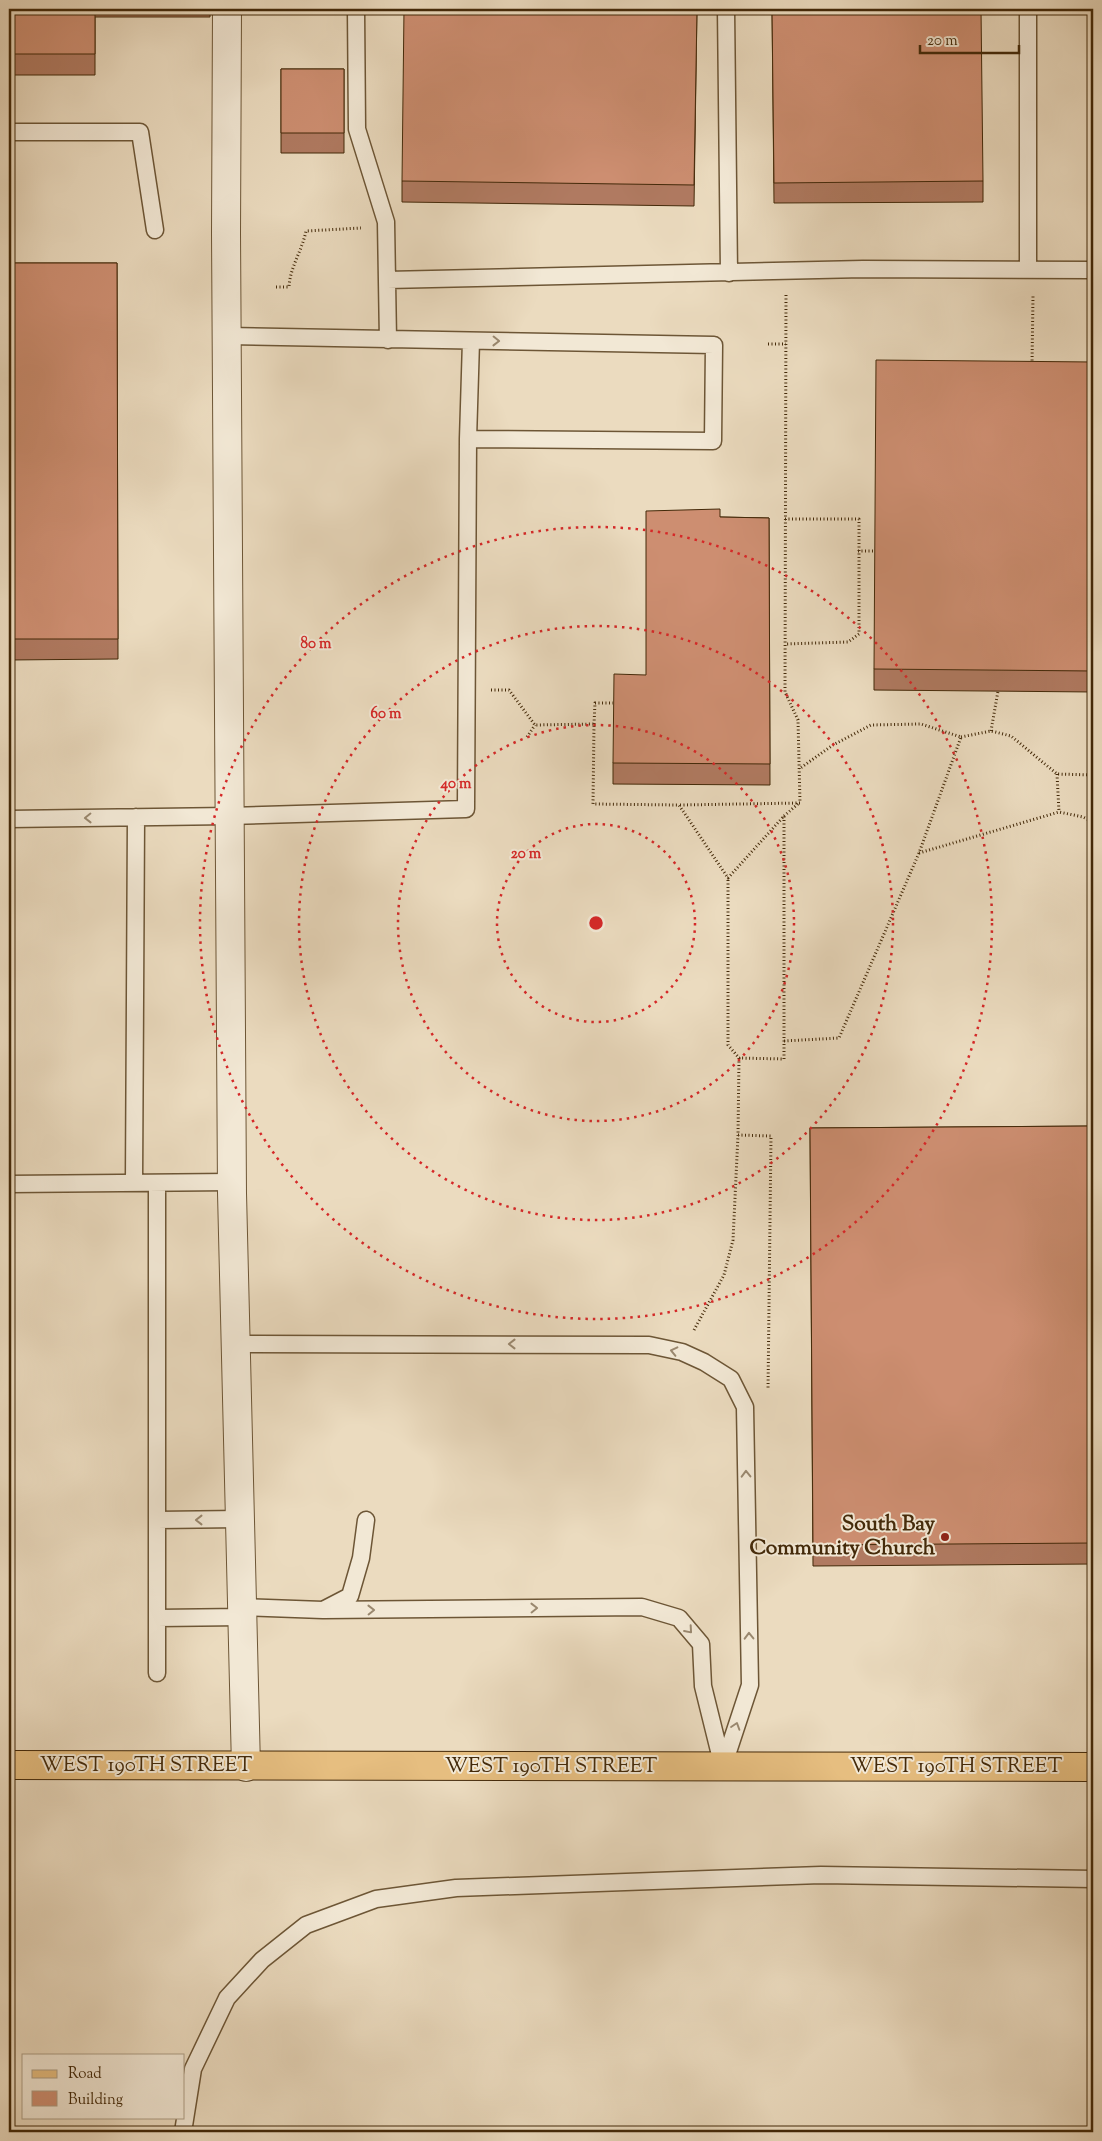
<svg xmlns="http://www.w3.org/2000/svg" width="1102" height="2141" font-family="'Sorts Mill Goudy',serif">
<style>
.lines{fill:none;stroke-linecap:round;stroke-linejoin:round}
.service-casing{stroke:#6d5636;stroke-width:19}
.minor-casing{stroke:#6d5636;stroke-width:30}
.primary-casing{stroke:#432909;stroke-width:30}
.path{stroke:#432909;stroke-width:3;stroke-dasharray:1 2.5;stroke-linecap:butt}
.service{stroke:#f2e8d5;stroke-width:16}
.minor{stroke:#f2e8d5;stroke-width:28}
.primary{stroke:#e6be80;stroke-width:28}
.wall{fill:#b07a61;stroke:#432909}
.building{fill:#cd8e71;stroke:#432909}
.oneway{stroke:#9a886f}
.ring{fill:none;stroke:#d62828;stroke-width:2.5;stroke-dasharray:2.5 5}
.poi-dot{fill:#8f2418;stroke:#f2e8d5;stroke-width:2}
.labels{text-anchor:middle;dominant-baseline:central;stroke-width:4;stroke-linejoin:round;paint-order:stroke}
.poi-label{font-size:21px;font-weight:bold;fill:#432909;stroke:#f2e8d5;text-anchor:end}
.street-label{font-size:21px;fill:#432909;stroke:#f2e8d5}
.centre{fill:#d62828;stroke:#f2e8d5;stroke-width:2.5}
.ring-label{font-size:15px;text-anchor:middle;font-weight:bold;fill:#d62828;stroke:#f2e8d5;stroke-width:4;stroke-linejoin:round;paint-order:stroke}
</style>
<rect width="100%" height="100%" fill="#ebdbbf"/>
<filter id="stains"><feTurbulence type="fractalNoise" baseFrequency=".004" numOctaves="4"/><feColorMatrix values="0 0 0 0 .2 0 0 0 0 .09 0 0 0 0 .02 0 0 0 .5 -.17"/></filter>
<radialGradient id="worn" r=".72"><stop offset=".6" stop-color="#630" stop-opacity="0"/><stop offset="1" stop-color="#630" stop-opacity=".3"/></radialGradient>
<g class="lines">
<defs>
<path id="service" d="M356 9 357 129 386 222 388 340
M726 9 729 273
M9 132H140L155 230
M1028 270V9
M387 280 863 269 1093 270
M227 336 714 345 713 441 468 439
M9 819 229 816 466 809 468 439 471 341
M134 1183 136 817
M157 1183V1673
M9 1184 232 1182
M235 1344 649 1345 682 1352 704 1362 731 1379 745 1407 750 1685 723 1767
M157 1520 240 1519
M242 1607 323 1610 350 1596 361 1558 366 1520
M323 1610 642 1607 679 1618 701 1644 703 1686 723 1767
M157 1618 243 1617
M183 2132 193 2069 227 1998 262 1960 306 1925 376 1899 456 1888 821 1875 1093 1879"/>
<path id="minor" d="M227 9 226 233 232 1193 246 1767"/>
<path id="primary" d="M9 1765 1093 1767"/>
</defs>
<use href="#service" class="service-casing"/>
<use href="#minor" class="minor-casing"/>
<use href="#primary" class="primary-casing"/>
<path class="path" d="M276 287H289C290 267 302 251 306 231L361 228
M768 344H786
M1032 364 1033 296
M785 519H859V634L848 642 785 644
M858 551H875
M491 690H509L535 725 594 724 593 804 679 805 728 878 784 816V1059L739 1058
M594 724 595 703H613
M991 731 998 691
M527 737 535 725
M961 737 991 731 1011 736 1057 774 1093 775
M1057 774 1059 812
M680 805 800 803 798 720 785 692 786 295
M784 816 799 803
M919 853 1059 812 1083 817 1093 822
M784 1041 839 1038 919 853 961 737 921 724 871 725 833 745 799 769
M738 1135 771 1136 768 1390
M694 1330 724 1275 733 1240 738 1135 739 1058 728 1045V878"/>
<use href="#service" class="service"/>
<use href="#minor" class="minor"/>
<use href="#primary" class="primary"/>
</g>
<path class="wall" d="M9 9H210V17H95V75H9Z
M697 9 694 206 402 202V181Z
M772 9 983 181V202L774 203Z
M281 69H344V153H281Z
M9 263H117L118 659 9 660Z
M1093 362V692L874 690V669Z
M720 517 769 518 770 785 613 784V763Z
M1093 1126V1564L813 1566 810 1128Z"/>
<path class="building" d="M9 9H95V54H9Z
M404 9H697L694 185 402 181Z
M772 9H981L983 181 774 183Z
M281 69H344V133H281Z
M9 263H117L118 639H9Z
M876 360 1093 362V671L874 669Z
M720 509V517L769 518 770 764 613 763 614 674 646 675V511Z
M1093 1126V1543L813 1545 810 1128Z"/>
<defs><path id="oneway-chevron" d="M-2-3.5L2.5 0L-2 3.5" fill="none" stroke-width="1.6" stroke-linecap="round" stroke-linejoin="round" transform="scale(1.25)"/></defs>
<g class="oneway">
<use href="#oneway-chevron" transform="translate(496 341) rotate(1)"/>
<use href="#oneway-chevron" transform="translate(88 818) rotate(179)"/>
<use href="#oneway-chevron" transform="translate(512 1344) rotate(180)"/>
<use href="#oneway-chevron" transform="translate(674 1351) rotate(-167)"/>
<use href="#oneway-chevron" transform="translate(746 1474) rotate(-91)"/>
<use href="#oneway-chevron" transform="translate(199 1520) rotate(180)"/>
<use href="#oneway-chevron" transform="translate(534 1608) rotate(-1)"/>
<use href="#oneway-chevron" transform="translate(371 1610) rotate(-1)"/>
<use href="#oneway-chevron" transform="translate(689 1630) rotate(49)"/>
<use href="#oneway-chevron" transform="translate(749 1636) rotate(-91)"/>
<use href="#oneway-chevron" transform="translate(736 1726) rotate(-72)"/>
</g>
<g class="ring">
<circle cx="596" cy="923" r="99"/>
<circle cx="596" cy="923" r="198"/>
<circle cx="596" cy="923" r="297"/>
<circle cx="596" cy="923" r="396"/>
</g>
<circle class="poi-dot" cx="945" cy="1537" r="5"/>
<g class="labels">
<g class="poi-label">
<text x="935" y="1525">South Bay<tspan x="935" dy="24">Community Church</tspan></text>
</g>
<g class="street-label">
<text x="146" y="1766">WEST 190TH STREET</text>
<text x="551" y="1767">WEST 190TH STREET</text>
<text x="956" y="1767">WEST 190TH STREET</text>
</g>
</g>
<circle cx="596" cy="923" r="8" class="centre"/>
<g class="ring-label">
<text x="316" y="648">80 m</text>
<text x="386" y="718">60 m</text>
<text x="456" y="788">40 m</text>
<text x="526" y="858">20 m</text>
</g>
<rect width="1102" height="2141" fill="none" stroke="#ebdbbf" stroke-width="30"/>
<rect x="10" y="10" width="1082" height="2121" fill="none" stroke="#432909" stroke-width="2.5"/>
<rect x="15" y="15" width="1072" height="2111" fill="none" stroke="#432909"/>
<rect x="22" y="2054" width="162" height="65" fill="#f2e8d5" stroke="#ac9c83"/>
<rect x="32" y="2070" width="25" height="8" fill="#e6be80" stroke="#ac9c83"/>
<text x="68" y="2078" font-size="15" fill="#432909">Road</text>
<rect x="32" y="2091" width="25" height="15" fill="#cd8e71" stroke="#ac9c83"/>
<text x="68" y="2104" font-size="15" fill="#432909">Building</text>
<path d="M920 45v8h99v-8" fill="none" stroke="#432909" stroke-width="2.5"/>
<text x="927" y="45" font-size="15" fill="#432909" stroke="#f2e8d5" stroke-width="4" paint-order="stroke">20 m</text>
<rect width="100%" height="100%" filter="url(#stains)"/>
<rect width="100%" height="100%" fill="url(#worn)"/>
</svg>
